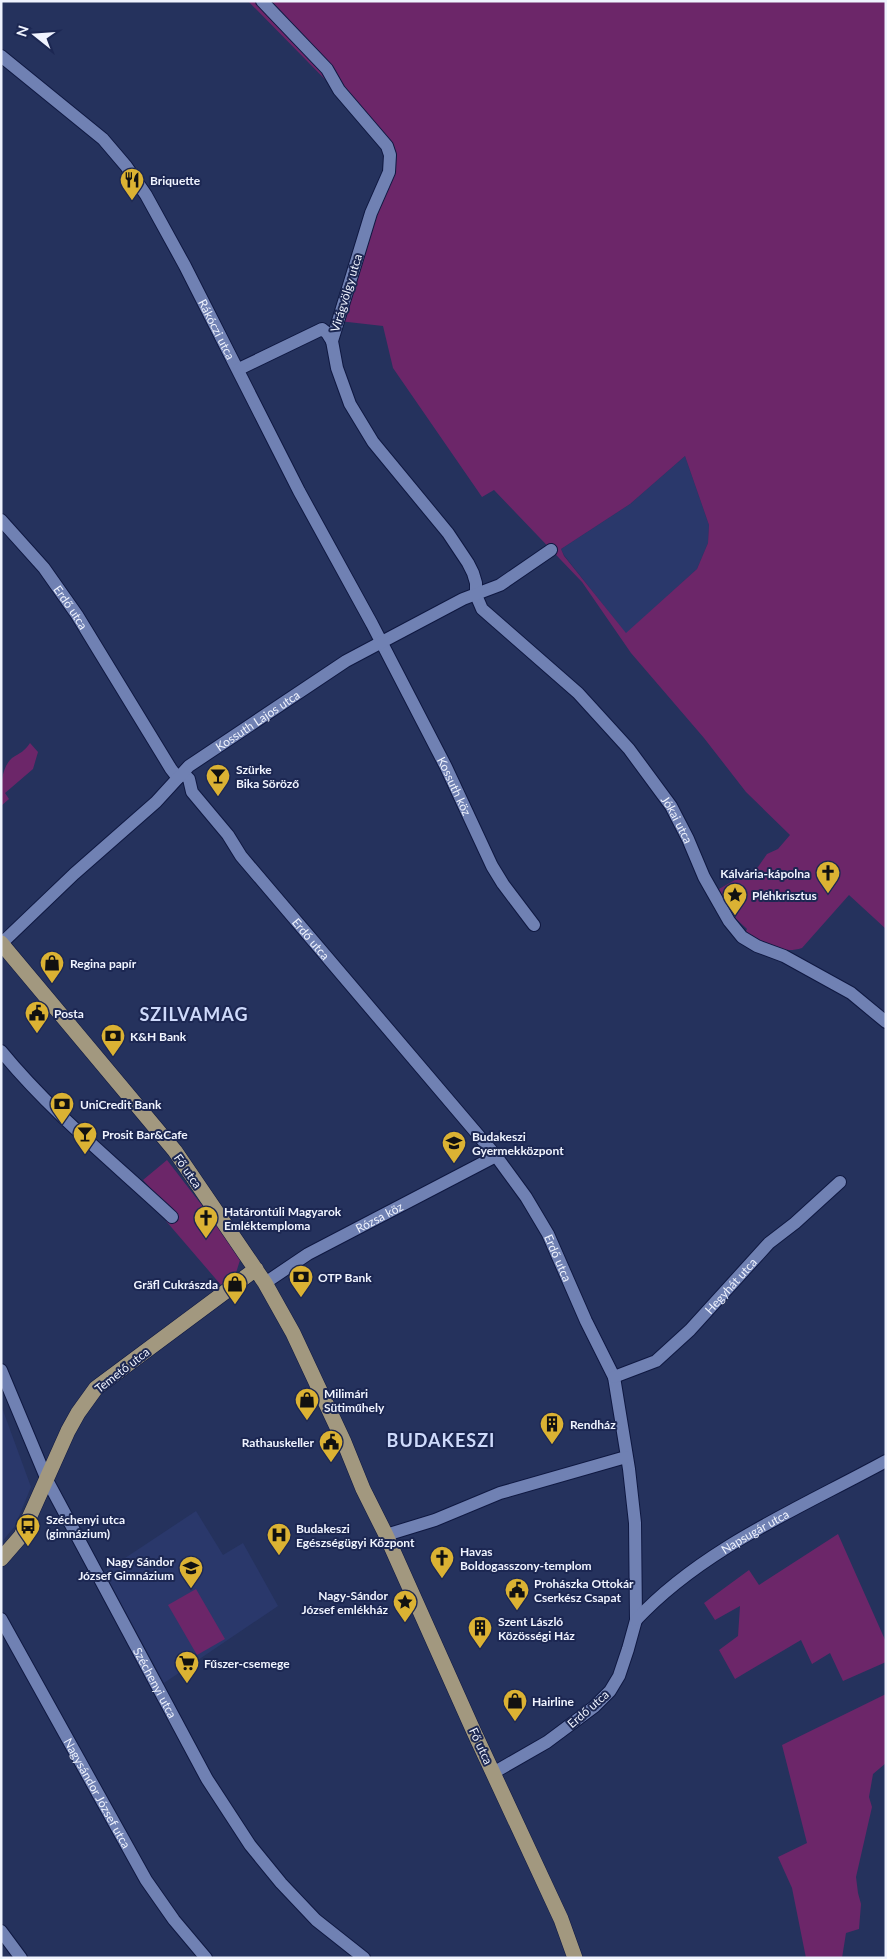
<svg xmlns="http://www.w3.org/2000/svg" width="887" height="1959" font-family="Lato,sans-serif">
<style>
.built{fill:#2a386b}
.green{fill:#6c2669;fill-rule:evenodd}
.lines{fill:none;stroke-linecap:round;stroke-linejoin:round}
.minor-casing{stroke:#0f1841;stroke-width:14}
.major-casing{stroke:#0f1841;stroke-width:16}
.minor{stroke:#7081b3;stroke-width:12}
.major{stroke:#a2987f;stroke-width:15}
.labels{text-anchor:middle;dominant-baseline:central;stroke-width:4;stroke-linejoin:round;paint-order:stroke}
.poi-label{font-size:12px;font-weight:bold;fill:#eff3fe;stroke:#1c2752;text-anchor:start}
.street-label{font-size:12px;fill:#eff3fe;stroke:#1c2752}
.district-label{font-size:18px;font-weight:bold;letter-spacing:1px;fill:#cedafb;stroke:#1c2752}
</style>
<rect width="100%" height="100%" fill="#25325d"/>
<path class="built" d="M685 456 709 525 708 543 697 569 626 634 564 555 561 549 630 504Z
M1 1405 31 1487 15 1526 1 1543Z
M196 1511 223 1555 243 1543 278 1606 164 1683 104 1572Z"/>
<path class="green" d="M248 1H886V929L849 895 802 948C781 955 764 943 745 933L747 929 735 918 738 911 729 908 719 889 758 867 767 854 778 849 790 835 746 792 704 738 631 653 582 582 494 490 482 497 393 368 383 326 339 321 390 155 362 117ZM685 456 709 525 708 543 697 569 626 633 564 556 561 549 630 504Z
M30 743 38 752 33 769 5 793 9 799 1 806C1 789 0 769 12 758 21 752 24 752 30 743Z
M167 1160 234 1247 240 1260 236 1273 221 1285 166 1221 172 1212 143 1180Z
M838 1534 886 1642V1662L843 1681 830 1653 812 1664 801 1640 735 1679 719 1650 738 1636 740 1606 715 1620 704 1603 749 1570 759 1585Z
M196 1589 225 1639 197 1655 168 1605Z
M886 1694V1763L873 1774 869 1797 872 1807 856 1877 858 1893 861 1904 859 1929 846 1933 842 1958H806L792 1888 778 1857 807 1843 782 1745Z"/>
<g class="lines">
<defs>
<g id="minor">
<path id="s1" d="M262 1 327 69 339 90 387 146 390 155 389 172 371 213 332 341 337 368 350 404 373 442 448 533 468 563 473 573 476 583V595L482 609 578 693 629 749 671 806 688 839 704 877 729 921 742 937 757 946 784 956 851 993 886 1022"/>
<path id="s2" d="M1 56 103 139 126 166 146 195 185 266 299 491 372 624 446 767 492 866 503 884 534 925"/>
<path d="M239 369 322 329 327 333 332 341"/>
<path id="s3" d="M1 520 44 568 77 615 171 769 178 778"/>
<path id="s4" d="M183 773 189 779 192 792 228 835 241 856 496 1156 526 1197 548 1234 586 1321 614 1377 629 1469 635 1523 636 1620 628 1649 619 1676 610 1691 594 1707 547 1742 493 1773"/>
<path id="s5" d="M2 943 74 874 156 802 189 766 346 661 463 599 500 585 551 550"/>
<path d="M1 1051C51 1112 114 1163 172 1217"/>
<path id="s6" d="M265 1283 308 1254 496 1156"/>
<path id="s7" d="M1 1370 47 1480 207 1779 250 1845 281 1883 316 1920 364 1958"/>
<path id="s8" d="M614 1377 656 1361 690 1330 769 1243 795 1223 840 1182"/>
<path d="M386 1535 435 1520 500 1493 626 1457"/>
<path id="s9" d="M1 1619 146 1880 174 1920 206 1958"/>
<path id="s10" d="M636 1620C703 1548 800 1508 886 1461"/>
<path d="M1 1931 21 1958"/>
</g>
<path id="major" d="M1 943 175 1151 265 1283 293 1333 344 1442 363 1489 386 1535 474 1732 561 1919 575 1958
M1 1559 21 1536 68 1431 78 1413 96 1388 256 1269"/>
</defs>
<use href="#minor" class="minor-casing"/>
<use href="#major" class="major-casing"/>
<use href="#minor" class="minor"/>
<use href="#major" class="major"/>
</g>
<defs>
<symbol id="restaurant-pin" viewBox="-11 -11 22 30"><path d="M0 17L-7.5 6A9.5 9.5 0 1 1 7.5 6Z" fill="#dbb233" stroke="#1c2752"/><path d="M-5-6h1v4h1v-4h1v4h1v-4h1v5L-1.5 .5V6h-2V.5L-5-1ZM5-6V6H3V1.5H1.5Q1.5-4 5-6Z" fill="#111"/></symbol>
<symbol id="bar-pin" viewBox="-11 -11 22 30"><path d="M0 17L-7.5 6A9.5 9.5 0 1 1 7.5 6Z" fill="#dbb233" stroke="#1c2752"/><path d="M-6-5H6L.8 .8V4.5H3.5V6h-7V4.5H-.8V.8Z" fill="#111"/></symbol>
<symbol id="church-pin" viewBox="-11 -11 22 30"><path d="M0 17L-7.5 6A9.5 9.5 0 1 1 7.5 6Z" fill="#dbb233" stroke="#1c2752"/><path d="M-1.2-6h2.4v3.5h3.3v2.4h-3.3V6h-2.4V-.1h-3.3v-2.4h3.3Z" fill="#111"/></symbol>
<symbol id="sight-pin" viewBox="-11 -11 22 30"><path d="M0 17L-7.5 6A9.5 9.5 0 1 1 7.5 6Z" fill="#dbb233" stroke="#1c2752"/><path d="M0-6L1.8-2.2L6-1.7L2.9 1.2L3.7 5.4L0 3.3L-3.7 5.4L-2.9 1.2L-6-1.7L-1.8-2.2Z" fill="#111"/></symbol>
<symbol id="shop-pin" viewBox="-11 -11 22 30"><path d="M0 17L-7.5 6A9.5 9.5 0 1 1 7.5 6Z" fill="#dbb233" stroke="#1c2752"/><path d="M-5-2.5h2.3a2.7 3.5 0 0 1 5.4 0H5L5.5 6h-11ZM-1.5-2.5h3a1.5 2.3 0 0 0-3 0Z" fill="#111"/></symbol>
<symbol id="civic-pin" viewBox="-11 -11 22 30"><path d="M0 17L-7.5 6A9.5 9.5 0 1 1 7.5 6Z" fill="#dbb233" stroke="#1c2752"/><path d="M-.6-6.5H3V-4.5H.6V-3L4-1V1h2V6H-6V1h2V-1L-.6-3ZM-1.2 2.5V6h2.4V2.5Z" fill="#111"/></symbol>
<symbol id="bank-pin" viewBox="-11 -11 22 30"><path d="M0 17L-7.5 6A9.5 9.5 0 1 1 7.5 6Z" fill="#dbb233" stroke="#1c2752"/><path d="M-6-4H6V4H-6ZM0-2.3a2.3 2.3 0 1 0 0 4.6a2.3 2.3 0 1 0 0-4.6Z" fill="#111"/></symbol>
<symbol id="school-pin" viewBox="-11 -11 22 30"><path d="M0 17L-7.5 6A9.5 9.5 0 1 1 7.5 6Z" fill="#dbb233" stroke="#1c2752"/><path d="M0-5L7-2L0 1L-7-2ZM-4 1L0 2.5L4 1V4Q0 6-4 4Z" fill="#111"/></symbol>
<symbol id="building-pin" viewBox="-11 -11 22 30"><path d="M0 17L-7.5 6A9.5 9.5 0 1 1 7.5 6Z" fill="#dbb233" stroke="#1c2752"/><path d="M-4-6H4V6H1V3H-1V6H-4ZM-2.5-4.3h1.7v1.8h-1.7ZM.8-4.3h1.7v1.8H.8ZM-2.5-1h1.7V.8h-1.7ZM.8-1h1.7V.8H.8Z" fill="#111"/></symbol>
<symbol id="bus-pin" viewBox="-11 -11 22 30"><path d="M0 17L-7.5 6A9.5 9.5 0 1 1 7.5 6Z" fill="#dbb233" stroke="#1c2752"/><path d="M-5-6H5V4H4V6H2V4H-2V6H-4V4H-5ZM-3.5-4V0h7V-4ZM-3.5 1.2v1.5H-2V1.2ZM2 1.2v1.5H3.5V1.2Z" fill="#111"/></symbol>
<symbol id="hospital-pin" viewBox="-11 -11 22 30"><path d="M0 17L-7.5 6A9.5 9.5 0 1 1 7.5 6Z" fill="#dbb233" stroke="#1c2752"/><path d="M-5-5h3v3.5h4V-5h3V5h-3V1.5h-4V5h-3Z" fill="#111"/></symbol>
<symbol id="supermarket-pin" viewBox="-11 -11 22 30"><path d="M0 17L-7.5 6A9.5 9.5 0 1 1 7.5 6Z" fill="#dbb233" stroke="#1c2752"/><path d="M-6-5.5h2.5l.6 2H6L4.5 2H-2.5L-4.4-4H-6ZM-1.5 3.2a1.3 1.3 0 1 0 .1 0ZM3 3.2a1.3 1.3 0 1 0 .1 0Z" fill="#111"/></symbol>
</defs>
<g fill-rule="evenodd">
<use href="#restaurant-pin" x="118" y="166" width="28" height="38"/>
<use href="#bar-pin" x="204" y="762" width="28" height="38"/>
<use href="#church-pin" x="814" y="859" width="28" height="38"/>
<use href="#sight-pin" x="721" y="881" width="28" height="38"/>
<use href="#shop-pin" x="38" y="949" width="28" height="38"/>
<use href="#civic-pin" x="23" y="999" width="28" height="38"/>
<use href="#bank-pin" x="99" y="1022" width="28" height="38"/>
<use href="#bank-pin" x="48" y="1090" width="28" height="38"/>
<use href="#bar-pin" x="71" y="1120" width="28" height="38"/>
<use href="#school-pin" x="440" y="1129" width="28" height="38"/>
<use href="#church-pin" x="192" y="1204" width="28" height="38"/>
<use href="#bank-pin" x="287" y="1263" width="28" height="38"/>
<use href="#shop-pin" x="221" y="1270" width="28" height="38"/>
<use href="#shop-pin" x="293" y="1386" width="28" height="38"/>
<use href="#building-pin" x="538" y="1410" width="28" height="38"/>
<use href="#civic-pin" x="317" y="1428" width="28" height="38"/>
<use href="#bus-pin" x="14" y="1512" width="28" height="38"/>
<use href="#hospital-pin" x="265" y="1521" width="28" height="38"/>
<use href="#church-pin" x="428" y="1544" width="28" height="38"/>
<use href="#school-pin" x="177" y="1554" width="28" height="38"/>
<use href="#civic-pin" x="503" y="1576" width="28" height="38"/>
<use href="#sight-pin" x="391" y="1588" width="28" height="38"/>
<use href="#building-pin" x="466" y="1614" width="28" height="38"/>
<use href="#supermarket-pin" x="173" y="1649" width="28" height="38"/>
<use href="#shop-pin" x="501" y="1687" width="28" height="38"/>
</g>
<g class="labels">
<g class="poi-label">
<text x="150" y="180">Briquette</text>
<text x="236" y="769">Szürke<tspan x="236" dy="14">Bika Söröző</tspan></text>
<text x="810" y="873" text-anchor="end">Kálvária-kápolna</text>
<text x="752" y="895">Pléhkrisztus</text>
<text x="70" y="963">Regina papír</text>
<text x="54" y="1013">Posta</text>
<text x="130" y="1036">K&amp;H Bank</text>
<text x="80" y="1104">UniCredit Bank</text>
<text x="102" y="1134">Prosit Bar&amp;Cafe</text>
<text x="472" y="1136">Budakeszi<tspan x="472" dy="14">Gyermekközpont</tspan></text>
<text x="224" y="1211">Határontúli Magyarok<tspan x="224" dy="14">Emléktemploma</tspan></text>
<text x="318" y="1277">OTP Bank</text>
<text x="218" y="1284" text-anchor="end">Gräfl Cukrászda</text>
<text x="324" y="1393">Milimári<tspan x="324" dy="14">Sütiműhely</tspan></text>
<text x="570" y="1424">Rendház</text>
<text x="314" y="1442" text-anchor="end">Rathauskeller</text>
<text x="46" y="1519">Széchenyi utca<tspan x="46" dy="14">(gimnázium)</tspan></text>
<text x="296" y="1528">Budakeszi<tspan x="296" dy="14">Egészségügyi Központ</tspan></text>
<text x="460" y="1551">Havas<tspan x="460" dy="14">Boldogasszony-templom</tspan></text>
<text x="174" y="1561" text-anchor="end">Nagy Sándor<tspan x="174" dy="14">József Gimnázium</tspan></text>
<text x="534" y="1583">Prohászka Ottokár<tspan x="534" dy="14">Cserkész Csapat</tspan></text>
<text x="388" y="1595" text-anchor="end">Nagy-Sándor<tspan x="388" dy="14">József emlékház</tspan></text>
<text x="498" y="1621">Szent László<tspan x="498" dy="14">Közösségi Ház</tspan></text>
<text x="204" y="1663">Fűszer-csemege</text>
<text x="532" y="1701">Hairline</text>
</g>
<g class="street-label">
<text transform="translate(346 293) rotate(-73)">Virágvölgy utca</text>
<text stroke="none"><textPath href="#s2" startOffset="354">Rákóczi utca</textPath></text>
<text stroke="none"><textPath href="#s3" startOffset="112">Erdő utca</textPath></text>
<text stroke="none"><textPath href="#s5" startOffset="340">Kossuth Lajos utca</textPath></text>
<text stroke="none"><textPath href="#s2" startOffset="869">Kossuth köz</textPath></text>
<text stroke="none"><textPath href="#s1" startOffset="999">Jókai utca</textPath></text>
<text stroke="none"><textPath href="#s4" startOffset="211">Erdő utca</textPath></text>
<text transform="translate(188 1171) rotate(55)">Fő utca</text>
<text stroke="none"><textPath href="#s6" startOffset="132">Rózsa köz</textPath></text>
<text stroke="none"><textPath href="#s4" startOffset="616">Erdő utca</textPath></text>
<text stroke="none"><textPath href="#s8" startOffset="151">Hegyhát utca</textPath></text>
<text transform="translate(122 1370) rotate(-38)">Temető utca</text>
<text stroke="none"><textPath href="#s10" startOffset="149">Napsugár utca</textPath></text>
<text stroke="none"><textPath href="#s7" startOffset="349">Széchenyi utca</textPath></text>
<text transform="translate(588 1709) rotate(-41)">Erdő utca</text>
<text transform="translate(481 1746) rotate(65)">Fő utca</text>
<text stroke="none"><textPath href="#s9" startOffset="199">Nagysándor József utca</textPath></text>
</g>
<g class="district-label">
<text x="194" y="1014">SZILVAMAG</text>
<text x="441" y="1440">BUDAKESZI</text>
</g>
</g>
<rect width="887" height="1959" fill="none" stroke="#eff3fe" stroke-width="5"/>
<g transform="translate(35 35) rotate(287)" stroke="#1c2752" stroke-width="4" paint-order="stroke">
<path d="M0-4L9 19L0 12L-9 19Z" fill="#eff3fe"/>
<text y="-8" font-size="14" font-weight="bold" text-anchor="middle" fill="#eff3fe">N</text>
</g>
</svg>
